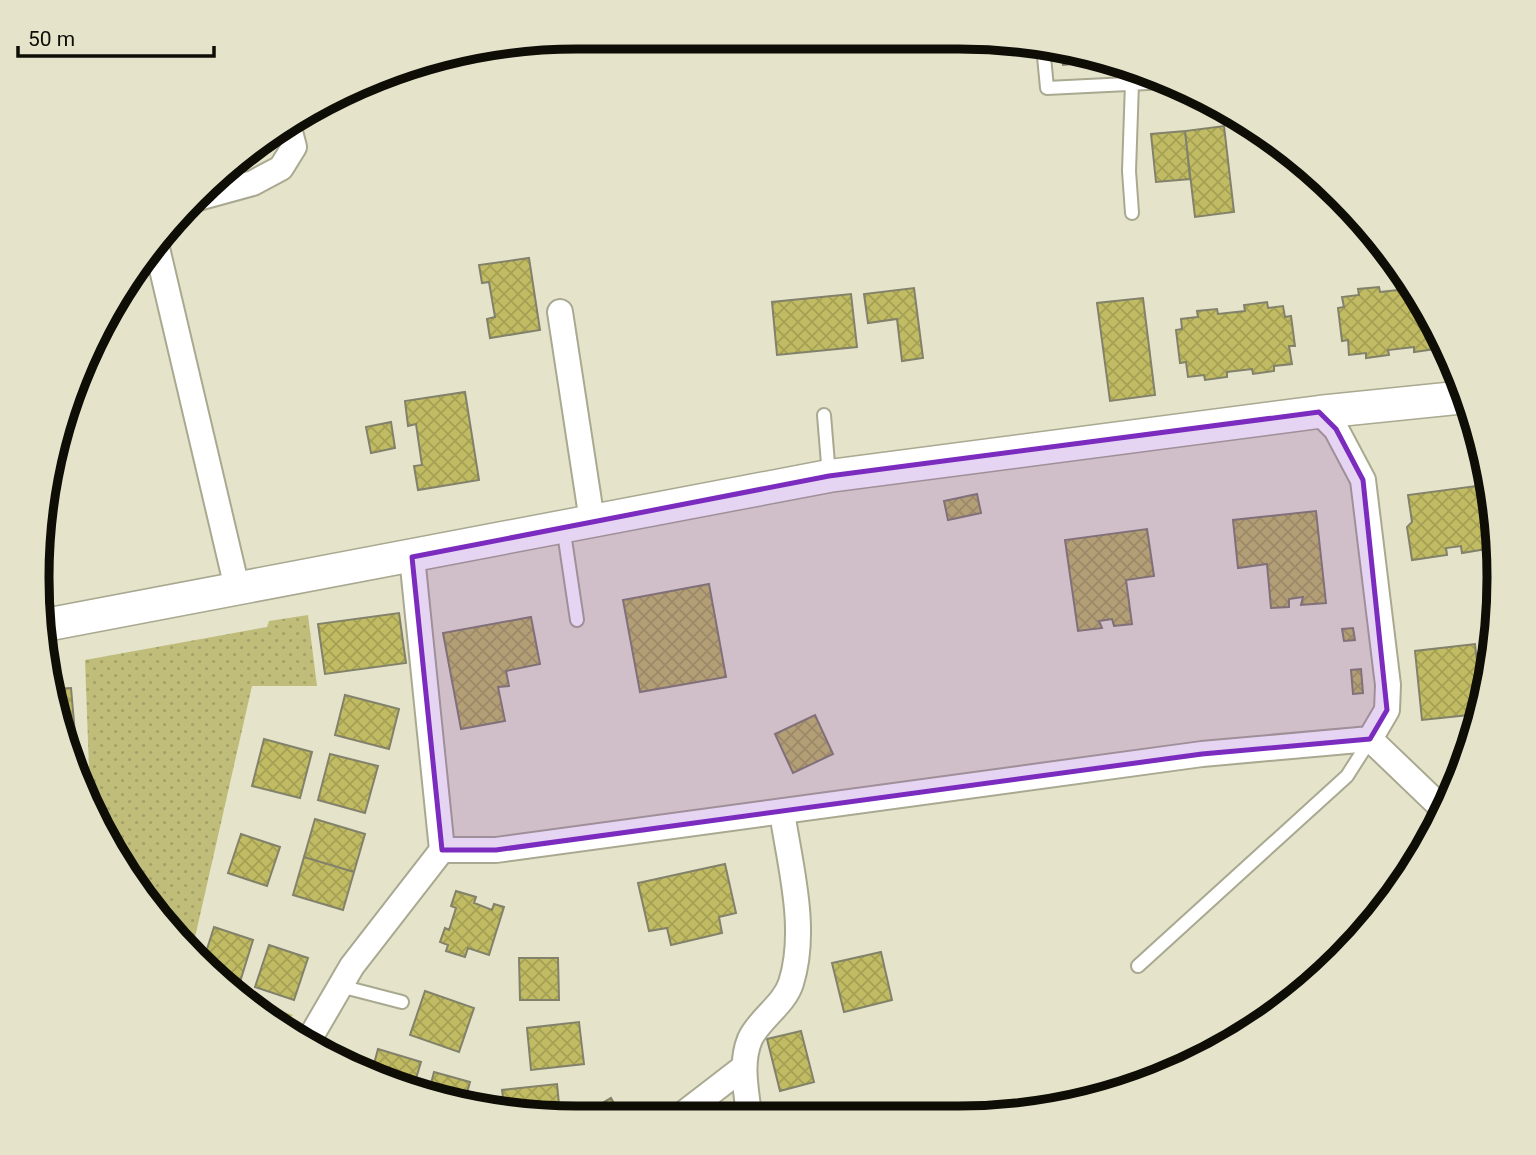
<svg xmlns="http://www.w3.org/2000/svg" width="1536" height="1155" font-family="Roboto,sans-serif">
<style>
.garden{fill:url(#garden-dots)}
.building{fill:url(#building-cross-hatch);stroke:#82816a;stroke-width:2}
.lines{fill:none;stroke-linecap:round;stroke-linejoin:round}
.service-casing{stroke:#a9a890;stroke-width:16}
.minor-casing{stroke:#a9a890;stroke-width:28}
.tertiary-casing{stroke:#a9a890;stroke-width:35}
.service{stroke:#fff;stroke-width:12}
.minor{stroke:#fff;stroke-width:24}
.tertiary{stroke:#fff;stroke-width:32}
.marked{fill:#7b2cbf;fill-opacity:0.2;stroke:#7b2cbf;stroke-width:5;stroke-linejoin:round}
.rim{fill:none;stroke:#0e0d06;stroke-width:9}
</style>
<defs>
<pattern id="garden-dots" width="8" height="8" patternUnits="userSpaceOnUse" patternTransform="scale(1.75)"><rect width="8" height="8" fill="#c0bd7a"/><path d="M2 2h.1M6 6h.1" fill="none" stroke="#a4a168" stroke-width="1.8" stroke-linecap="round"/></pattern>
<pattern id="building-cross-hatch" width="8" height="8" patternUnits="userSpaceOnUse" patternTransform="scale(1.75)"><rect width="8" height="8" fill="#c1bc63"/><path d="M0 0l8 8M0 8l8-8" fill="none" stroke="#a5a054"/></pattern>
</defs>
<rect width="100%" height="100%" fill="#e5e4cb"/>
<path class="garden" d="M308 615 317 686H252L191 955 128 878 74 768H89L85 660 267 627 269 621Z
M245 998 293 1015 282 1027Z"/>
<path class="building" d="M1061 49 1099 55 1112 60 1063 65Z
M1224 126 1234 212 1195 217 1185 131Z
M1185 131 1190 179 1156 182 1151 134Z
M529 258 540 330 490 338 487 319 495 317 489 282 482 283 479 265Z
M1411 282 1443 343 1435 344 1436 349 1414 352V347L1388 350 1389 355 1366 358V353L1349 355 1348 340 1342 341 1338 308 1344 307 1342 297 1359 295 1358 289 1379 287 1380 292 1407 289 1406 283Z
M914 288 923 358 902 361 897 319 868 323 864 294Z
M851 294 857 347 777 355 772 302Z
M1143 298 1155 395 1110 401 1097 303Z
M1267 302 1268 308 1283 306 1285 317 1291 316 1295 346H1289L1292 364 1274 366V371L1253 374 1252 369 1227 372V377L1205 380 1204 375 1188 377 1186 362 1180 363 1176 330 1182 329 1181 319 1198 317 1197 311 1217 309 1218 314 1245 311 1244 305Z
M465 392 479 480 418 490 414 466 422 465 416 424 408 426 405 401Z
M391 422 395 448 371 453 366 427Z
M1476 486 1480 509 1487 515 1493 548 1462 553 1461 546 1446 548 1447 555 1412 560 1407 527 1412 522 1408 495Z
M977 494 981 513 948 520 944 501Z
M1316 511 1326 603 1301 605 1303 597 1289 599V607L1271 608 1267 564 1238 568 1233 520Z
M1147 529 1154 576 1126 580 1132 624 1114 626 1112 619 1099 621 1102 628 1078 631 1065 540Z
M709 584 726 677 640 692 623 600Z
M399 613 406 663 325 674 318 624Z
M531 617 540 664 506 671 509 686 498 687 505 721 461 729 443 633Z
M1353 628 1355 640 1344 641 1342 629Z
M1475 644 1482 707 1479 714 1422 720 1415 651Z
M1361 669 1363 693 1353 694 1351 670Z
M71 688 76 745H64L53 689Z
M345 695 399 709 389 749 335 735Z
M815 715 833 754 793 773 775 734Z
M264 739 312 752 300 798 252 786Z
M330 754 378 766 365 813 318 800Z
M315 819 365 834 354 872 304 857Z
M241 834 280 847 267 886 228 873Z
M304 857 354 872 343 910 293 895Z
M725 864 736 913 719 917 722 933 671 945 667 928 649 931 638 883Z
M456 891 476 897 474 903 492 910 494 904 504 907 489 955 468 948 465 957 446 951 448 945 440 942 445 928 449 930 456 908 451 906Z
M214 927 253 940 240 982 212 973 202 965Z
M269 945 308 958 294 1000 255 987Z
M881 952 892 1000 844 1012 832 963Z
M519 958H558L559 1000H520Z
M425 991 474 1008 459 1052 410 1035Z
M579 1022 584 1064 531 1070 527 1028Z
M801 1031 814 1082 780 1091 767 1039Z
M378 1049 421 1062 412 1092 371 1075Z
M434 1072 470 1082 464 1104 428 1095Z
M557 1084 560 1114 505 1113 502 1090Z
M611 1098 620 1114H584Z"/>
<g class="lines">
<defs>
<path id="service" d="M1043 46 1047 88 1168 82
M1132 213 1129 171 1132 83
M824 415 829 476
M563 526 577 620
M1138 966 1347 776 1370 740
M340 986 402 1002"/>
<path id="minor" d="M191 200 253 183 281 168 294 147 288 124
M157 248 237 588
M560 312 592 521
M1319 412 1336 429 1363 480 1388 685 1387 710 1370 739
M1370 739 1444 810
M442 850H496L1202 754 1370 739
M306 1045 352 966 442 850 412 557
M683 1114 744 1067
M749 1114C746 1089 740 1063 750 1039 759 1019 784 1005 791 983 808 929 790 866 782 812"/>
<path id="tertiary" d="M40 626 829 476 1319 412 1466 397"/>
</defs>
<use href="#service" class="service-casing"/>
<use href="#minor" class="minor-casing"/>
<use href="#tertiary" class="tertiary-casing"/>
<use href="#service" class="service"/>
<use href="#minor" class="minor"/>
<use href="#tertiary" class="tertiary"/>
</g>
<path class="marked" d="M1319 412 1336 429 1363 480 1387 710 1370 739 1202 754 496 850H442L412 557 829 476Z"/>
<path d="M0 0H1536V1155H0ZM577 49H959A528 528 0 0 1 1487 577V578A528 528 0 0 1 959 1106H577A528 528 0 0 1 49 578V577A528 528 0 0 1 577 49Z" fill="#e5e4cb" fill-rule="evenodd"/>
<path class="rim" d="M577 49H959A528 528 0 0 1 1487 577V578A528 528 0 0 1 959 1106H577A528 528 0 0 1 49 578V577A528 528 0 0 1 577 49Z"/>
<path d="M18 46v10h196v-10" fill="none" stroke="#0e0d06" stroke-width="3.5"/>
<text x="28" y="46" font-size="21" fill="#0e0d06" stroke="#e5e4cb" stroke-width="5" paint-order="stroke">50 m</text>
</svg>
